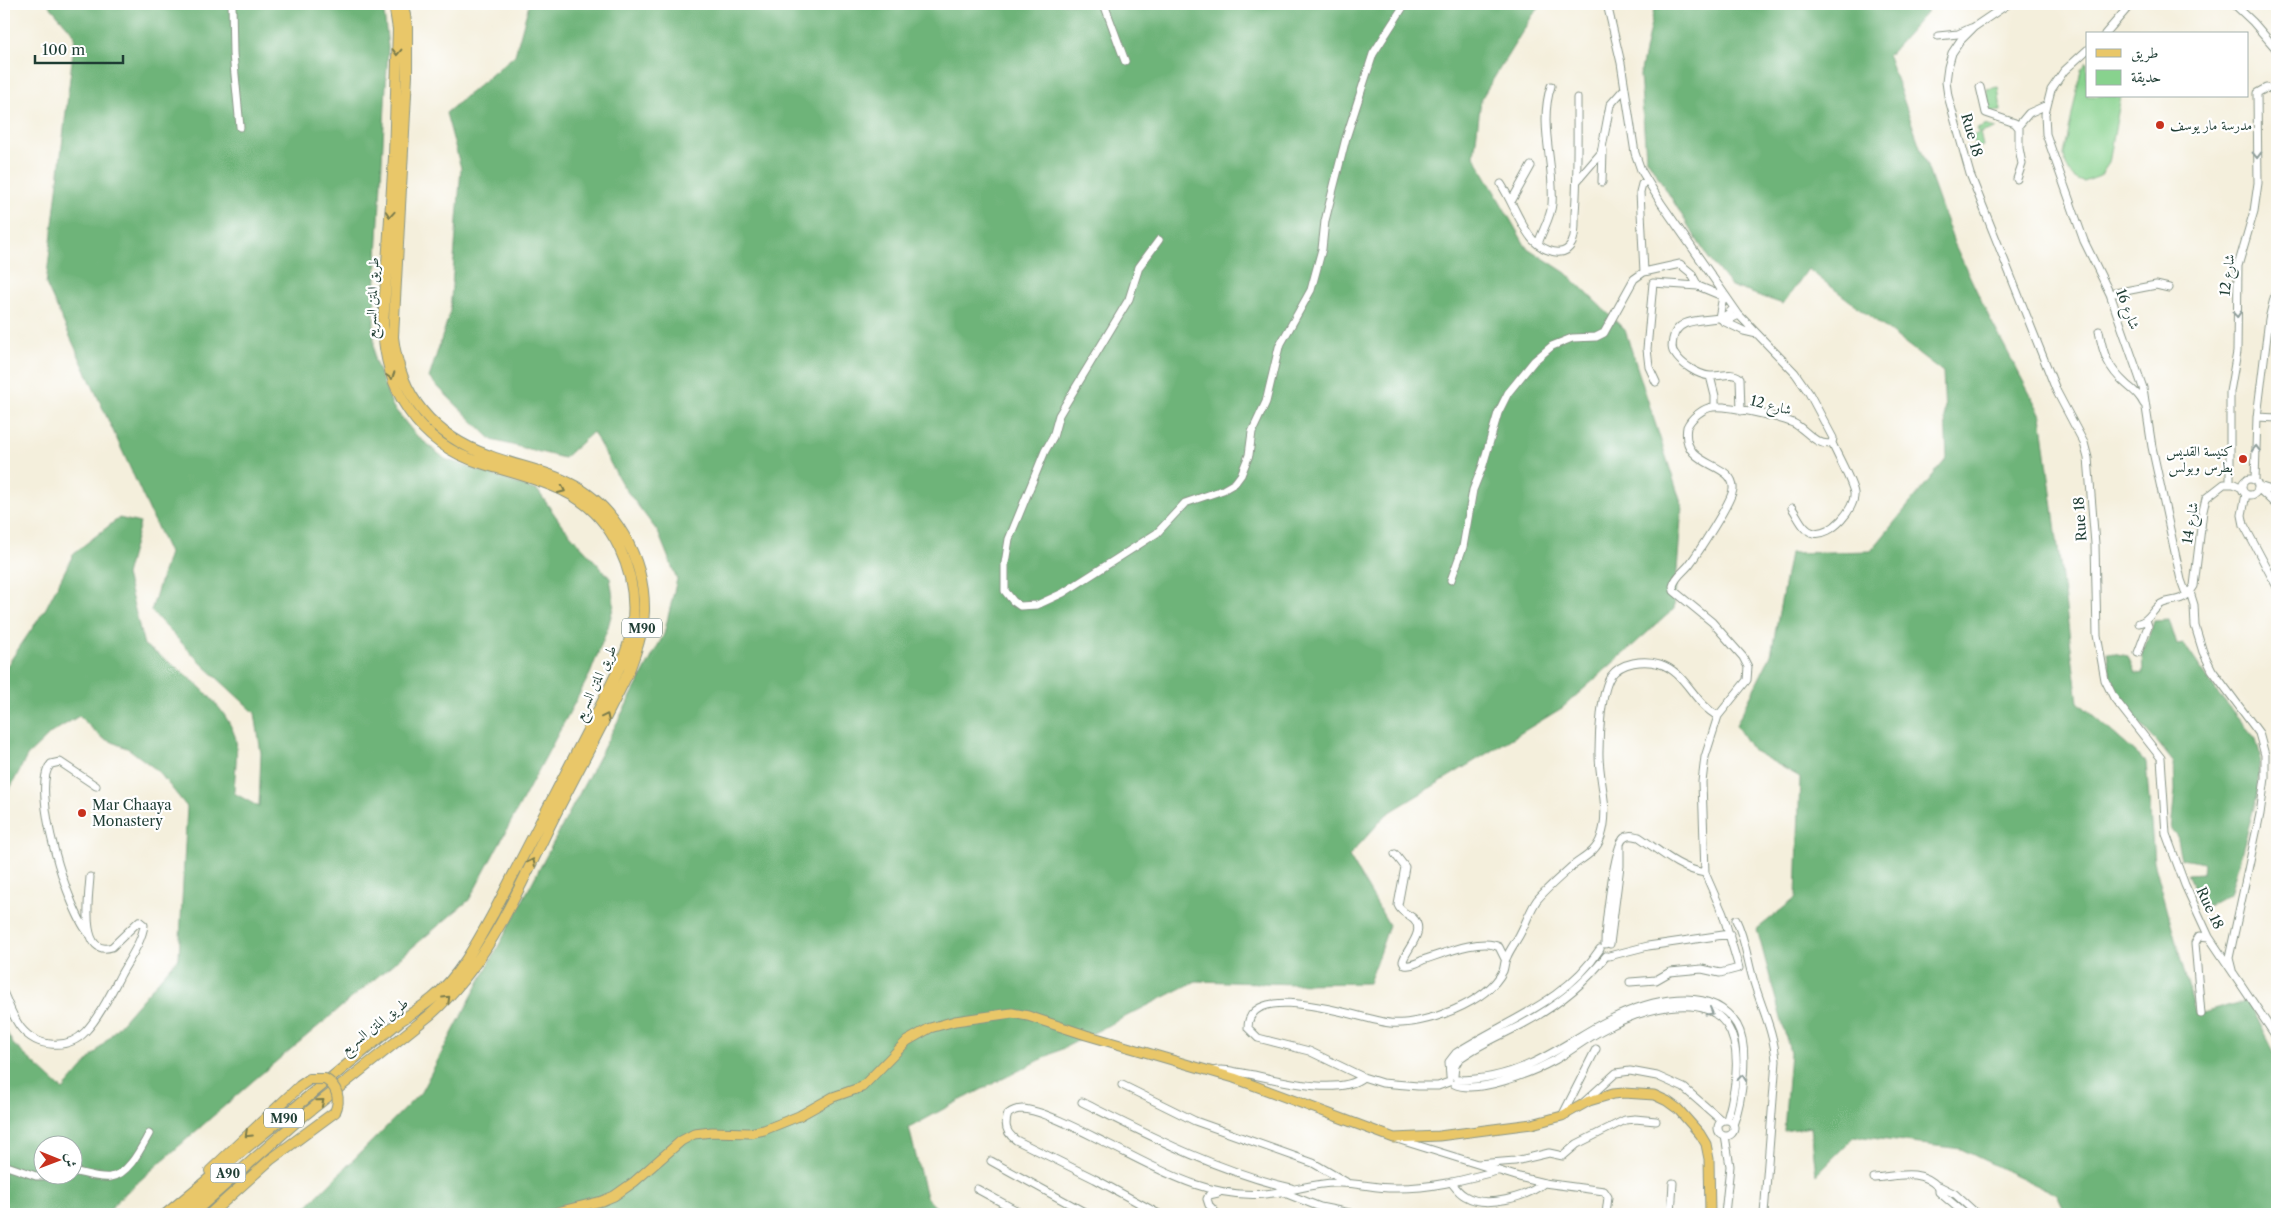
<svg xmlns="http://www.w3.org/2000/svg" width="2281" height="1218" font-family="'Libre Caslon Text',Amiri,serif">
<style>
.green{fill:#88d28e;stroke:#548861}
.forest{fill:#6eb479;stroke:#467856;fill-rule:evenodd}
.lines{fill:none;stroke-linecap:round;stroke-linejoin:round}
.minor-casing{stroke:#8a9688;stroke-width:9}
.major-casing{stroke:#8a9688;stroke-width:11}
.highway-casing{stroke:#8a9688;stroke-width:12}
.minor{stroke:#fff;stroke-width:7}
.major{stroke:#e9c769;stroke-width:9}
.highway{stroke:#e9c769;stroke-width:10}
.highway-bridge-casing{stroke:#8a9688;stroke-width:12;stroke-linecap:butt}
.highway-bridge{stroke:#e9c769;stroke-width:10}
.oneway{stroke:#7a7b4c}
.oneway2{stroke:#8f9e9a}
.poi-dot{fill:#c8321e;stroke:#fff;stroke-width:2}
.labels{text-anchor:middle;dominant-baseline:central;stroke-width:4.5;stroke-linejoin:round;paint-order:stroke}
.shield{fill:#fff;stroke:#627771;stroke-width:1}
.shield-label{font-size:12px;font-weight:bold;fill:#1f3d34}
.poi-label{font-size:14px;fill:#1f3d34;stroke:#fff;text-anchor:start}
.street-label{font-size:14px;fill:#1f3d34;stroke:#fff}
</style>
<rect width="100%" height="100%" fill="#fff"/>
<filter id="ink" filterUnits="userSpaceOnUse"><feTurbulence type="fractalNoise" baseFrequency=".02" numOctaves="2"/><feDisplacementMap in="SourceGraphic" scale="10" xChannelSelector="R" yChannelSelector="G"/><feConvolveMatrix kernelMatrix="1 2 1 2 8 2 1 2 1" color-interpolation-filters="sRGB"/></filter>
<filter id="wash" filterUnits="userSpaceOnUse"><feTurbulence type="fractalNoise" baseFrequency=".0096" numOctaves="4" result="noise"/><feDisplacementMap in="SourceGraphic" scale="20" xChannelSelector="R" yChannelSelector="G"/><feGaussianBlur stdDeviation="1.12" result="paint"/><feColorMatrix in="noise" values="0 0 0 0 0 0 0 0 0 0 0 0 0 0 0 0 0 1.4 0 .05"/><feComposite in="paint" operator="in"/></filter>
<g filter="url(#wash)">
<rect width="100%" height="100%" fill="#f4efdc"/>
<path class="green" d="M2087 62V96H2121L2109 163 2100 176 2084 182C2070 179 2066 168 2064 155L2081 70Z
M1998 87 2001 111 1989 112 1987 89Z
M1984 125 1996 128 1980 133 1983 146 1975 148 1972 136 1979 133 1977 129 1984 127Z"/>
<path class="forest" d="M48 4H383L388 47 374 316V359L393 407 415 434 445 459 538 491 562 525 610 578 614 604 608 627 590 674 469 900 254 1080 120 1198 106 1214H4V1027L13 1044 63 1090 179 957 187 807 158 771 129 749 102 738 79 716 51 733 27 756 4 800V670L46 608 74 553 119 518 140 523 126 575 144 645C176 666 222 698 235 736 239 747 234 780 234 793L259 807 261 753 255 713 200 662 151 611 169 553 46 284 75 35ZM42 1146H72V1176H42Z
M529 4H1543L1532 16 1481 99 1474 156 1526 247 1566 273 1625 330 1682 506 1674 609 1562 708 1387 814 1349 856 1389 925 1369 983 1295 984 1196 981 949 1106 909 1128 926 1197 943 1214H299L421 1092 664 634 677 579 658 532 623 486 593 432 564 458 492 440 429 378 450 312 461 168 446 113 515 55Z
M1655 4H1919L1928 11 1888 56 1954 243 1988 315 2041 415 2078 702 2146 762 2154 861 2196 1015 2248 1000 2277 1058V1214H2066L2057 1195 1961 1149 1855 1136 1816 1175 1811 1127 1784 1131 1790 1052 1757 929 1796 898 1800 777 1752 750 1736 725 1771 655 1790 553 1871 551 1947 458 1943 372 1808 269 1783 304 1731 286 1707 256 1646 157 1640 75Z
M2169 620 2177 645 2184 644 2219 695 2256 739 2260 754 2257 796 2230 894 2204 908 2187 874 2204 873 2205 863 2181 859 2176 835 2171 829 2175 790 2174 763 2158 743 2128 711 2112 687 2107 652 2128 656 2135 673 2143 674 2142 655 2154 621Z"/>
</g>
<g filter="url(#ink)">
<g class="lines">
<defs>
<path id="minor" d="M232 4 233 54 240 127
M1104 4 1125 61
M1607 4 1621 63 1635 153 1641 170 1661 203 1739 315 1795 373 1809 393 1833 438 1832 443C1817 448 1805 428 1793 423 1780 417 1727 405 1713 407 1703 408 1691 418 1687 427 1680 469 1735 461 1733 489 1732 501 1698 553 1689 565 1683 572 1675 577 1673 586L1674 591 1712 622 1743 657 1748 667 1747 680 1718 716 1705 757 1702 782 1705 873 1723 914 1739 968 1720 973 1702 969 1670 972 1656 980 1630 982
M2008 4 1974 27 1960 41 1952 53 1948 67 1946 82 1948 96 1970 174 2057 392 2084 443 2088 458 2095 544 2097 635 2105 680 2114 698 2161 758 2166 834 2185 885 2209 937 2277 1038
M2234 4 2253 22 2277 50
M2105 34 2131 4
M1938 36 1958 34 1971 28
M2087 50 2064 71 2051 90 2045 114 2046 134 2084 241 2110 294 2143 388 2152 447 2181 580 2185 591 2190 592
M1980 87 1986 113 2015 123 2019 128V148L2022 164 2017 179
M2018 126 2029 113 2047 105
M1647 180 1642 184 1640 192 1644 272 1680 264 1691 273 1698 286
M1577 181 1601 153 1610 105 1625 88
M1602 182 1603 150
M1501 184C1512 201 1520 225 1533 240 1543 250 1564 260 1572 243 1576 234 1575 222 1575 213 1578 175 1577 137 1577 98
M1512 200 1531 166
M1159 240 1139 267 1129 299 1059 415 1053 437 1045 451 1009 539 1005 563V591L1013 601 1020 606 1037 605 1063 593 1157 533 1185 503 1223 490 1235 483 1241 475 1249 455 1252 432 1266 402 1279 347 1311 290 1322 249 1325 221 1346 138 1373 54 1405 4
M1538 244C1542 231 1551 217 1552 204 1555 164 1538 125 1551 86
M2110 294 2156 285 2169 288
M1723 296 1719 318 1726 321 1739 315
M1734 308C1730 312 1727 316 1722 317 1705 322 1677 316 1673 339 1672 345 1671 350 1675 354 1681 364 1698 375 1710 376 1721 377 1731 371 1740 378L1741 411
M1723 321 1744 331 1757 334
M2099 331C2103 354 2108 368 2126 384 2134 391 2139 394 2144 404
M1710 376 1715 396V407
M1656 382 1649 367 1647 349 1653 283 1698 286 1727 298
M2257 417 2277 418
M2242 487a8 8 0 1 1 16 0a8 8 0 1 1-16 0Z
M2255 480 2257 417 2269 319 2277 286
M2230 483V392L2237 352 2238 266 2254 211 2258 183 2257 93 2266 88 2277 90
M2259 486 2277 492
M2258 488 2277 506
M2246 494 2242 515 2244 525 2277 587
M1792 508C1798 516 1803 531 1814 533 1831 537 1856 508 1854 493 1852 481 1837 455 1832 443
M1451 580 1463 547 1473 490 1483 465 1498 413 1508 393 1534 361 1552 346 1572 338 1596 337 1604 333 1634 279 1644 272
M2190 592 2194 605 2195 626 2203 652 2212 670 2259 733 2265 755V778L2260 814 2229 958 2232 970
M2190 592 2194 586 2203 511 2206 498 2224 484H2234L2242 488
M2139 623C2150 621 2153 607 2163 603 2173 599 2182 602 2188 592
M2138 653 2148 626 2146 620
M1395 854 1405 867 1398 905C1401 913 1407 913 1413 918 1427 931 1406 949 1403 961L1405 965C1412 966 1417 963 1423 960 1442 954 1482 937 1499 947L1505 959
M1736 920C1745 938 1747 959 1753 979 1761 1007 1774 1031 1776 1061L1764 1214
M90 935C69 914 29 786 51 764L60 762 96 786
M1605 944C1605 928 1614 845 1624 838 1629 834 1634 836 1639 837 1660 851 1679 869 1705 873
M1610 944 1620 866V845
M1609 956 1648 946 1730 934
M4 994C9 1005 13 1018 21 1028 37 1048 68 1050 85 1032 99 1017 110 995 120 976 128 961 142 942 144 925L139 921 112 947C79 958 89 894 90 877
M2201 1014 2195 943 2199 936 2209 937
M1212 1071C1226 1068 1240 1073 1254 1075 1281 1081 1341 1096 1363 1077
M1454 1076 1455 1066 1459 1059C1479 1044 1502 1035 1523 1024 1555 1007 1584 985 1606 956
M1450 1077 1449 1062 1456 1053C1507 1020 1566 1002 1600 949
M1457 1080C1482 1080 1508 1074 1530 1064 1558 1052 1582 1033 1609 1020 1647 1001 1710 982 1737 1025 1750 1047 1742 1102 1733 1125
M1449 1082 1438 1086H1418L1382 1083 1363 1077 1309 1051 1258 1038 1248 1028C1248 977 1364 1020 1390 1023 1424 1026 1487 1003 1503 971 1505 966 1504 961 1507 957 1510 949 1516 942 1520 934 1526 923 1530 910 1537 900 1546 889 1559 878 1570 868 1582 858 1596 853 1601 837 1611 808 1598 780 1599 751 1599 733 1601 691 1611 676 1621 662 1644 659 1660 664 1686 672 1694 704 1718 716
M1454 1084C1477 1095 1533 1072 1555 1060 1572 1050 1588 1037 1606 1028 1637 1012 1701 989 1726 1024 1744 1050 1735 1092 1727 1120
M1122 1085 1195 1121 1313 1163 1346 1182
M1082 1102C1150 1136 1217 1171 1291 1188
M1583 1103 1616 1073 1630 1071 1657 1076 1684 1088 1722 1121
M1562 1116 1596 1049
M1718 1128a8 8 0 1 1 16 0a8 8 0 1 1-16 0Z
M1397 1139 1519 1177 1544 1183 1604 1191 1608 1197 1606 1214
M991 1161 1088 1214
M1478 1164 1515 1161 1549 1153 1563 1156 1577 1144 1625 1120 1635 1119 1656 1121
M4 1165 36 1176H44
M72 1171C84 1173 99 1179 111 1177 129 1174 141 1148 149 1134
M1874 1178C1898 1176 1920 1168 1938 1187
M1451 1182C1455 1187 1459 1193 1465 1196 1486 1209 1527 1197 1544 1183
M977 1189 1023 1214
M1282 1192 1320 1207 1355 1214
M1159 1214 1095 1179 1016 1140C1006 1133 1004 1125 1008 1114 1012 1111 1017 1109 1022 1109 1043 1110 1086 1133 1106 1143 1157 1168 1206 1199 1265 1194 1290 1192 1312 1183 1336 1183 1355 1182 1374 1188 1393 1188 1428 1189 1463 1180 1497 1171
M1217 1214 1209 1205 1207 1199 1209 1195 1218 1193
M1671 1214 1673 1183
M1725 1214 1730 1166 1725 1136
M1965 1214 1939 1192V1186L1955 1194 1977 1214"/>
<path id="major" d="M549 1214 602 1201 614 1196 634 1182 681 1141 694 1134 712 1132 750 1133 764 1130 799 1116 833 1097 862 1087 907 1041 930 1028 955 1021 1012 1013 1028 1016 1086 1035 1234 1078 1394 1138 1439 1136 1532 1124 1562 1116 1589 1101 1613 1094 1624 1093 1654 1095 1667 1101 1678 1109 1700 1134 1706 1144 1709 1159 1710 1214"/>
<path id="highway" d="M210 1171 300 1086 310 1079
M166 1214 400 1021C411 1014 422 1007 432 999 459 977 477 943 494 912L603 701C614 678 628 654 632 628 640 574 613 514 564 491 538 478 509 472 481 463 418 443 385 390 383 325L394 157 398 29 394 4
M180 1214 224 1176
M192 1214 297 1121 431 1014C489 962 519 888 553 819 578 770 604 722 628 673 636 652 643 633 644 611 645 559 615 505 569 483 544 470 516 466 490 456 433 436 400 396 393 337L407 76V27L403 4
M210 1214 270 1160 335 1112"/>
</defs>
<use href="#minor" class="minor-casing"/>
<use href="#major" class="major-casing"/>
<use href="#highway" class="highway-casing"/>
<use href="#minor" class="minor"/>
<use href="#major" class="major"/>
<use href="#highway" class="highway"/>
<defs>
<path id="highway-bridge" d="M310 1079H325C337 1086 341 1099 335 1112"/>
</defs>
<use href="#highway-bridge" class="highway-bridge-casing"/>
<use href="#highway-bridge" class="highway-bridge"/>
</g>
<defs><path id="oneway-chevron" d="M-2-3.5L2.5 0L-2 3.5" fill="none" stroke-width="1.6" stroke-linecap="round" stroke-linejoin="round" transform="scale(1.25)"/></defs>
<g class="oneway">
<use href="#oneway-chevron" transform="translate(397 52) rotate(92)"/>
<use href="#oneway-chevron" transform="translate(390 214) rotate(94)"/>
<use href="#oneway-chevron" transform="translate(391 376) rotate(72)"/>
<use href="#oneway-chevron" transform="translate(562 490) rotate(25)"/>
<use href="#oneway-chevron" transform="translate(606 717) rotate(-64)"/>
<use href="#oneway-chevron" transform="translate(532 862) rotate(-64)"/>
<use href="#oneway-chevron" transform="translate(447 999) rotate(-44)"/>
<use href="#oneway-chevron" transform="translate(321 1102) rotate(-39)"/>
<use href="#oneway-chevron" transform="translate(248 1134) rotate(137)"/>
</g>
<g class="oneway2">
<use href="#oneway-chevron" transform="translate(2257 155) rotate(89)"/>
<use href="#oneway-chevron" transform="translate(2237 314) rotate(86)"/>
<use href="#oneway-chevron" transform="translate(2256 449) rotate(-88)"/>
<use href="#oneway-chevron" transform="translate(1710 1012) rotate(29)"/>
<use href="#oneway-chevron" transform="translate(1742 1078) rotate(-84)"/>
</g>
</g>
<g class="poi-dot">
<circle cx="2160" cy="125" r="5"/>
<circle cx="2243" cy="459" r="5"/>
<circle cx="82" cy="813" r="5"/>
</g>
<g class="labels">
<g class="shield">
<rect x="622" y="618.5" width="40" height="19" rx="4"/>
<rect x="264" y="1108.5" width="40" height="19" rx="4"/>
<rect x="210.5" y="1163.5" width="35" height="19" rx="4"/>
</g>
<g class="shield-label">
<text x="642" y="628">M90</text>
<text x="284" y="1118">M90</text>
<text x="228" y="1173">A90</text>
</g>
<g class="poi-label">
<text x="2170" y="125">مدرسة مار يوسف</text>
<text x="2233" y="451" text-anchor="end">كنيسة القديس<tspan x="2233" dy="16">بطرس وبولس</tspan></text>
<text x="92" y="805">Mar Chaaya<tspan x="92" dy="16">Monastery</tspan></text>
</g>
<g class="street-label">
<text transform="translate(1972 135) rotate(74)">Rue 18</text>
<text transform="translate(2227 275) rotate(-83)">شارع 12</text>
<text transform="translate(372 298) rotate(-88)">طريق المتن السريع</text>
<text transform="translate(2128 309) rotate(69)">شارع 16</text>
<text transform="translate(1771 405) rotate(14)">شارع 12</text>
<text transform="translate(2080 519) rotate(-94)">Rue 18</text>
<text transform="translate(2190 523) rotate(-81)">شارع 14</text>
<text transform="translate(595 683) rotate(-65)">طريق المتن السريع</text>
<text transform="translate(2210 908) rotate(65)">Rue 18</text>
<text transform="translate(374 1026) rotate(-38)">طريق المتن السريع</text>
</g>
</g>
<rect width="2281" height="1218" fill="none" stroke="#fff" stroke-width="20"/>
<rect x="2086" y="32" width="162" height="65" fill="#ffffff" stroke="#a5b1ae"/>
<rect x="2096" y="49" width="25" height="8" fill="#e9c769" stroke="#a5b1ae"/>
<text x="2131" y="58" font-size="15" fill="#1f3d34">طريق</text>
<rect x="2096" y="70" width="25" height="15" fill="#88d28e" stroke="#a5b1ae"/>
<text x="2131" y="82" font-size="15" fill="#1f3d34">حديقة</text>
<g transform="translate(58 1160) rotate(91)"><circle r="24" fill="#ffffff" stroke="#a5b1ae"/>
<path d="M0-4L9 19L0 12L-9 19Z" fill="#c8321e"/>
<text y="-8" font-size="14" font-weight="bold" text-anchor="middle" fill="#1f3d34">ش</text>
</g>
<path d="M35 55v8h88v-8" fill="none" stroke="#1f3d34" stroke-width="2.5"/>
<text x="42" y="55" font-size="15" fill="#1f3d34" stroke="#ffffff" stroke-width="4" paint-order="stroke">100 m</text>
</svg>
